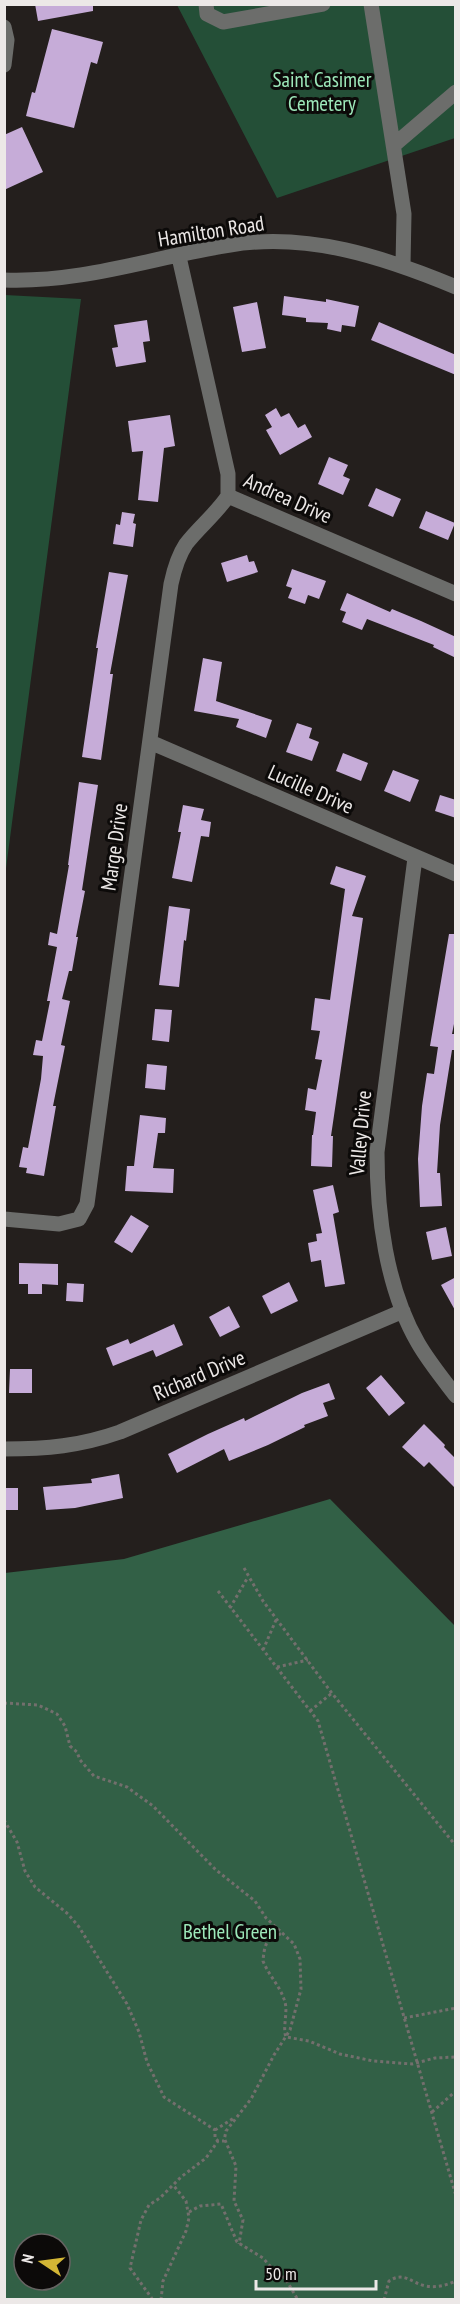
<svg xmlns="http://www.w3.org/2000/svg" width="460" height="2304" font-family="'PT Sans Narrow',sans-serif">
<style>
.green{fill:#244f37}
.forest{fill:#326046;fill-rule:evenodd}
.building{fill:#c6acd8}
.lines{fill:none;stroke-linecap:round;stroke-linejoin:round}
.path{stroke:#736f6d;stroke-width:3;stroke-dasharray:3 3;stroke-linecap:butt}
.minor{stroke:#6c6d6b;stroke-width:15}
.labels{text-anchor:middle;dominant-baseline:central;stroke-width:6;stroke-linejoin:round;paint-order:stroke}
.park-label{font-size:21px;fill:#9de8ba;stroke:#0c0a09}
.street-label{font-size:21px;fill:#ece8e7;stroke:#0c0a09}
</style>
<rect width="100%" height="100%" fill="#241f1d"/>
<path class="green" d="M177 5H455V138L277 198Z
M5 295 81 299 5 876 4 295Z"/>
<path class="forest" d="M330 1499 455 1626V2299H5V1573L124 1559ZM24 2244H60V2280H24Z"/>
<path class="building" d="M35 4H93V11L38 21Z
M52 29 103 42 97 64 91 62 74 128 26 116 32 92 35 93Z
M22 127 43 172 4 190V135Z
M284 296 326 302V299L359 306 355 327 342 325 341 332 327 329 328 323 306 322V318L282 315Z
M257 302 266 348 242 352 233 307Z
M147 320 150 341 143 342 146 362 116 367 112 348 118 347 114 325Z
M379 322 456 355V375L371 340Z
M276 408 281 417 289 413 298 428 305 424 312 437 280 455 266 430 272 427 265 415Z
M170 415 175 446 164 448 158 502 138 500 143 451 132 452 128 421Z
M329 457 348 465 343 476 350 479 343 495 318 484Z
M376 488 401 499 393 517 368 506Z
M426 511 455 523 448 540 419 528Z
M122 512 135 514 133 523 136 524 133 547 113 544 116 524 120 525Z
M247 555 249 562 254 561 258 572 227 582 221 563Z
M292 569 326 581 319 599 308 595 305 604 288 598 292 588 286 586Z
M109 572 128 575 110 674H113L101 760 82 757 98 648H96Z
M347 593 390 612 392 609 421 621 456 637V658L433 647 434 645 367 619 362 630 342 622 346 612 340 610Z
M203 658 222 662 216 701 272 720 266 738 236 727 239 719 194 711Z
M297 723 312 728 309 738 319 742 312 761 286 752Z
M343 753 368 763 361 781 336 771Z
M393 770 419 780 410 802 384 791Z
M79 782 98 785 82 890 85 891 76 937H78L72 971H69L62 999 70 1001 61 1045 65 1046 53 1106H56L44 1176 26 1173 27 1168 19 1167 23 1147 28 1148 41 1079 43 1056 33 1055 36 1040 42 1041 50 1001H47L57 947 48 945 50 932 57 934 69 865H68Z
M440 795 456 800V818L435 811Z
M183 805 204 809 201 820 211 822 209 837 201 836 192 882 172 878 181 832H178Z
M336 866 366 876 352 916 363 918 331 1136H333L332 1167 311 1166 312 1135H313L316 1112 305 1110 308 1088 316 1090 322 1060 315 1059 320 1031 311 1030 315 998 330 1000 345 889 330 884Z
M169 906 190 909 186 941 184 940 179 987 159 985Z
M449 934H456V1014L452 1034H456V1050H452L440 1125 437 1173H440L442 1206 420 1207 418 1159 422 1106 427 1073 434 1074 438 1047 430 1046Z
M155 1009 172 1010 169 1042 152 1040Z
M147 1064 167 1066 165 1090 145 1088Z
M140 1115 166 1118 165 1133H158L153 1168 174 1169 173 1193 125 1191 127 1166H134Z
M333 1185 339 1212 333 1214 345 1284 325 1287 321 1260 311 1262 308 1243 317 1241 316 1234 322 1233 313 1190Z
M131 1215 149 1226 132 1253 114 1242Z
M446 1227 452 1256 432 1260 426 1232Z
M19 1263 58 1264V1285L42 1284V1294H28V1284H19Z
M456 1277V1312L441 1285Z
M289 1282 298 1301 271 1314 262 1296Z
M67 1283 84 1284 83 1302 66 1301Z
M229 1306 240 1327 220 1337 209 1317Z
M174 1324 183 1345 156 1357 153 1350 113 1366 106 1348 128 1339 130 1344Z
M10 1369H32V1393H9Z
M381 1375 405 1403 389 1416 366 1388Z
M329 1383 335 1399 323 1403 328 1416 304 1425 305 1427 268 1445 229 1461 224 1449 177 1473 168 1454 208 1434 244 1418 245 1421 302 1393Z
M424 1424 445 1445 444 1447 456 1459V1489L429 1462 424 1467 402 1447Z
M119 1474 123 1498 75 1508 46 1510 43 1487 92 1483 91 1479Z
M4 1488H18V1510H4Z"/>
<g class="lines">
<path class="path" d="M244 1568 263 1601 331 1692 456 1846
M218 1591 318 1721 456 2196
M230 1608 248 1577
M263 1650 276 1620
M277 1667 308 1660
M4 1703 38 1705 57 1714 65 1726 70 1746 77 1752 80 1760 94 1776 127 1787 153 1806 216 1870 255 1901 266 1918 294 1944 300 1959 301 1989 290 2030 274 2055 251 2099 226 2131 224 2141H218L206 2158 181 2177 160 2198 149 2205 141 2220 130 2268 153 2300
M310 1711 332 1693
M4 1820 17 1842 25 1871 35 1887 68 1914 79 1927 127 2004 139 2032 147 2062 164 2097 215 2130V2138L218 2141
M281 1934C266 1935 264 1948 263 1961 268 1974 279 1985 284 1999 289 2011 282 2027 286 2037L309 2041 340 2054 373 2061 412 2064 435 2058 456 2057
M404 2018 456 2008
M432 2112 456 2091
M215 2130 234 2118
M225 2140 236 2166 234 2201 243 2220 239 2244
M189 2212 200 2206 221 2204 237 2242 263 2258 276 2273 285 2278 298 2300
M161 2300 163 2281 186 2231 189 2218 186 2201 174 2186
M384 2300 389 2281C404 2271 411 2283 426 2286 436 2288 447 2285 456 2281"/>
<path class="minor" d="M206 4 207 14 223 22 323 4
M371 4 404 214 403 265
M4 27 7 40 4 65
M394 145 456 92
M179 257 228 474V496L456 594
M4 280C84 283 153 257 230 245 308 232 384 257 456 287
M150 742 456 874
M415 858 377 1152C377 1214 386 1288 418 1343 429 1362 443 1379 456 1396
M4 1219 59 1224 79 1219 87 1204 171 584C174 570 178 556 186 544 199 527 216 514 228 496
M4 1449C47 1449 80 1446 120 1432L403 1311"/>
</g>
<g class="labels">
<g class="park-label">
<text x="322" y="79">Saint Casimer<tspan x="322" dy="24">Cemetery</tspan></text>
<text x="230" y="1931">Bethel Green</text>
</g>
<g class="street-label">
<text transform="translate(211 231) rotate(-9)">Hamilton Road</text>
<text transform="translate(288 498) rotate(24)">Andrea Drive</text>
<text transform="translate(311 789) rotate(24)">Lucille Drive</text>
<text transform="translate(114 847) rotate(-82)">Marge Drive</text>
<text transform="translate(360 1133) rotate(-85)">Valley Drive</text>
<text transform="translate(199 1375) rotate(-23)">Richard Drive</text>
</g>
</g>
<rect width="460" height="2304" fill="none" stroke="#ece8e7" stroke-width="12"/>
<g transform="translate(42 2262) rotate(283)"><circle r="28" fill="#0c0a09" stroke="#666362" stroke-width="1.5"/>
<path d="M0-4.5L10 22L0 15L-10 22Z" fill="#d3b635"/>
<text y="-9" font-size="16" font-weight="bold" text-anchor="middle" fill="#ece8e7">N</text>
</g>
<path d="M256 2280v9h120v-9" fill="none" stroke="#ece8e7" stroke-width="3"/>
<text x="265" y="2280" font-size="18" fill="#ece8e7" stroke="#0c0a09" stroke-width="4.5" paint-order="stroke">50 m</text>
</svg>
